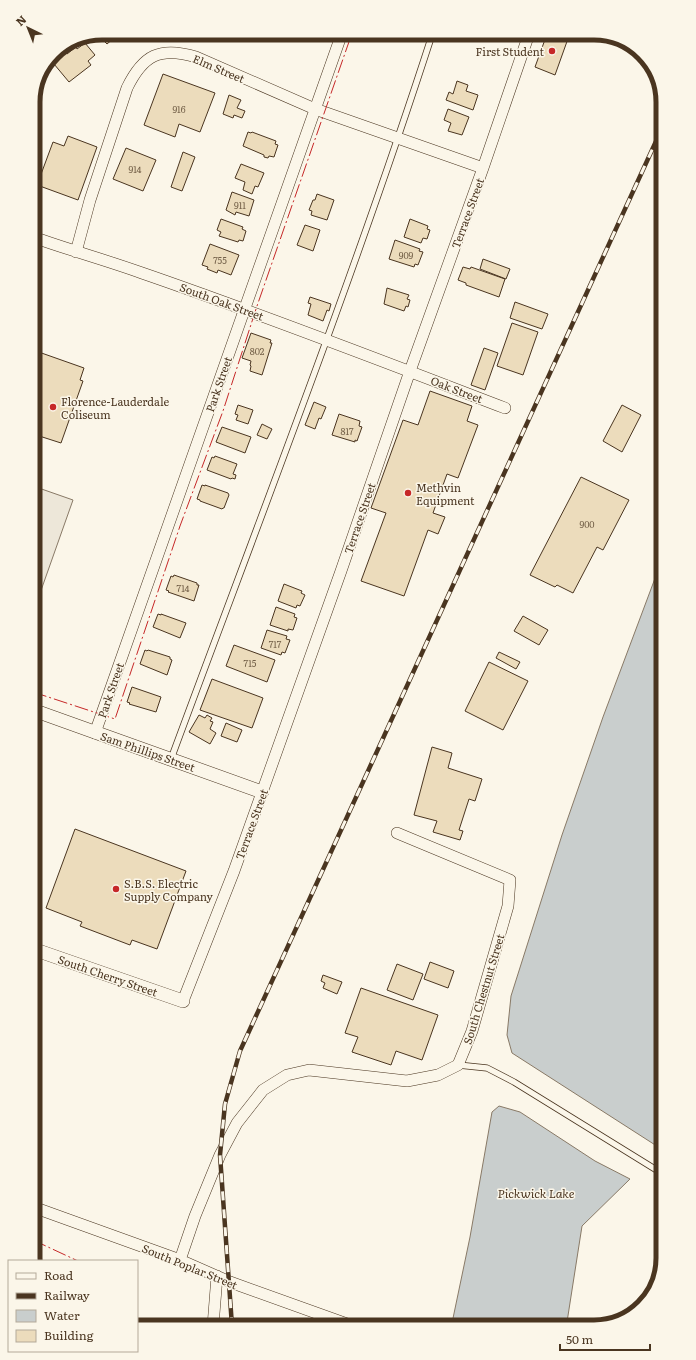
<svg xmlns="http://www.w3.org/2000/svg" width="696" height="1360" font-family="Literata,serif">
<style>
.parking{fill:#ede7d9;stroke:#887966}
.water{fill:#c9cecd;stroke:#887966}
.building{fill:#ecdcbc;stroke:#4a3520}
.lines{fill:none;stroke-linecap:round;stroke-linejoin:round}
.service-casing{stroke:#4a3520;stroke-width:7}
.minor-casing{stroke:#4a3520;stroke-width:12}
.tertiary-casing{stroke:#4a3520;stroke-width:14}
.service{stroke:#fbf6e9;stroke-width:5.5}
.minor{stroke:#fbf6e9;stroke-width:11}
.tertiary{stroke:#fbf6e9;stroke-width:13}
.rail-casing{stroke:#4a3520;stroke-width:4.5}
.rail{stroke:#fbf6e9;stroke-width:3;stroke-dasharray:9;stroke-linecap:butt}
.power{stroke:#c62828;stroke-width:1;stroke-dasharray:14 3 2 3;stroke-linecap:butt}
.poi-dot{fill:#c62828;stroke:#fbf6e9;stroke-width:1.5}
.labels{text-anchor:middle;dominant-baseline:central;stroke-width:3;stroke-linejoin:round;paint-order:stroke}
.number-label{font-size:9px;fill:#725f47}
.poi-label{font-size:11px;fill:#4a3520;stroke:#fbf6e9;text-anchor:start}
.street-label{font-size:11px;fill:#4a3520;stroke:#fbf6e9}
.water-label{font-size:12px;font-style:italic;fill:#4a3520;stroke:#fbf6e9}
.rim{fill:none;stroke:#4a3520;stroke-width:5}
</style>
<rect width="100%" height="100%" fill="#fbf6e9"/>
<path class="parking" d="M33 486 73 500 33 613Z"/>
<path class="water" d="M663 557V1150L512 1053 507 1035 511 996 562 835 603 717Z
M499 1106 520 1112 595 1161 630 1179 582 1226 567 1322 452 1323 470 1237 492 1112Z"/>
<path class="building" d="M570 33 555 75 535 67 547 34Z
M584 33H599L610 37 608 43Z
M481 34H493L490 40 481 36Z
M101 38H114L107 44Z
M85 43 95 55 88 61 91 65 69 82 54 64 66 53 67 54 76 47 77 49Z
M163 74 215 93 200 132 179 124 175 137 144 125Z
M457 81 468 85 466 91 478 95 473 110 446 100 449 92 453 94Z
M229 95 241 100 237 108 245 111 242 118 234 115 233 118 223 114Z
M448 109 469 117 462 135 448 131 451 123 444 120Z
M248 132 251 133 252 132 276 141 275 144 278 145 274 157 269 156 268 158 264 157V155L243 146Z
M68 136 97 147 78 200 37 185 53 142 64 146Z
M126 148 156 160 143 191 113 179Z
M183 152 195 157 182 191 171 187Z
M241 164 264 173 258 187 255 186 252 194 243 190 245 182 235 178Z
M232 192 254 200 249 216 236 212 235 215 226 210Z
M317 194 334 200 327 220 311 215 312 211 309 210 313 200H315Z
M221 219 243 227 242 229 246 231 243 241 239 240 238 242 219 236 221 232 217 230Z
M410 219 428 226 427 229 430 230 427 239 423 238 421 243 404 237Z
M305 225 320 230 313 251 297 245Z
M395 240 420 249 419 251 423 252 418 265 415 264 414 267 389 259Z
M210 244 239 255 231 275 218 270 217 273 207 269 208 267 202 265Z
M483 259 510 269 506 279 480 269Z
M463 267 470 269 471 267 505 279 499 297 466 285V283L458 280Z
M387 288 409 295 407 299 410 300 408 307 406 306 404 311 384 304Z
M310 297 331 304 329 311 327 310 323 321 308 315 311 304 308 303Z
M515 302 548 314 542 329 510 318Z
M512 323 538 332 523 375 497 366Z
M251 333 271 340 270 343H272L262 375 250 371 251 366 250 365 251 361 242 358Z
M484 348 498 353 485 390 471 385Z
M33 350 84 368 80 380 83 381 61 443 33 434Z
M430 391 472 406 467 421 478 425 458 478 447 474 433 513 445 517 438 534 428 530 404 596 361 581 386 513 371 508 403 420 418 425Z
M314 402 326 407 321 419 319 418 315 429 305 425Z
M238 405 253 410 248 424 236 420 238 415 235 414Z
M622 405 641 415 622 452 603 441Z
M339 414 360 421 359 426 362 427 357 441 355 440V442L332 435Z
M262 424 272 429 267 439 257 435Z
M222 427 251 437 245 453 216 442Z
M215 456 237 464 233 474 236 475 235 479 232 478 231 479 207 470 212 457 214 458Z
M581 477 629 500 603 550 597 547 573 593 557 585 555 587 530 575Z
M202 485 205 486V485L228 493 229 495 224 508H223L222 509 200 501V500L197 499Z
M174 575 197 583V585H199L194 601 168 592 169 591 166 590 171 576 173 577Z
M284 584 302 591 301 593 305 595 300 606 297 605 296 608 278 601Z
M276 607 295 614 294 617 297 618 293 630 288 629V631L270 625Z
M158 614 161 615V614L186 623 180 638 153 627Z
M523 616 548 630 539 645 514 631Z
M267 630 287 636 286 639 290 640 285 653 282 652 281 655 261 648Z
M234 645 275 660 267 682 226 666Z
M145 650 147 651 148 650 170 657V659L172 660 167 675 140 664Z
M499 652 520 662 516 669 496 658Z
M489 662 528 681 503 730 465 711Z
M212 679 263 698 252 728 200 710Z
M132 687 161 697 156 712 129 704 130 703 127 702Z
M199 715 205 718 207 715 212 718 210 721 213 722 210 729 216 733 210 744 189 732Z
M226 723 242 730 237 742 221 736Z
M432 747 452 753 448 768 482 779 475 801 469 799 459 830 463 831 460 840 433 832 437 821 414 815Z
M75 829 186 871 157 949 132 940 130 945 80 926 82 922 46 908Z
M430 962 454 971 448 988 424 979Z
M397 964 423 974 413 1000 387 990Z
M323 975 342 982 337 994 323 988 325 983 321 981Z
M361 988 438 1015 422 1060 396 1051 391 1065 352 1052 358 1037 345 1033Z"/>
<g class="lines">
<defs>
<path id="service" d="M171 759C260 518 353 279 432 35
M458 1065 487 1068 514 1082 663 1174"/>
<path id="minor" d="M33 237C69 250 106 260 142 273 264 315 385 362 505 408
M76 252 90 200 127 88C143 55 160 46 196 57L315 109 483 168
M95 733 341 36
M183 1001 234 871 341 571 410 371 483 168 529 34
M33 1207 180 1260 230 1282 347 1324
M180 1260 195 1216 220 1155 237 1123 263 1090 287 1075 309 1070 407 1081 438 1075 458 1065 472 1031 508 906 510 880 397 833
M213 1326 217 1276"/>
<path id="tertiary" d="M33 710 262 792
M33 949 183 1001"/>
</defs>
<use href="#service" class="service-casing"/>
<use href="#minor" class="minor-casing"/>
<use href="#tertiary" class="tertiary-casing"/>
<use href="#service" class="service"/>
<use href="#minor" class="minor"/>
<use href="#tertiary" class="tertiary"/>
<defs>
<path id="rail" d="M232 1326 220 1155 225 1104 240 1051 663 126"/>
</defs>
<use href="#rail" class="rail-casing"/>
<use href="#rail" class="rail"/>
<path class="power" d="M33 692 115 719 180 526 223 411 257 306 351 36
M33 1240 78 1261"/>
</g>
<g class="poi-dot">
<circle cx="552" cy="51" r="4"/>
<circle cx="53" cy="407" r="4"/>
<circle cx="408" cy="493" r="4"/>
<circle cx="116" cy="889" r="4"/>
</g>
<g class="labels">
<g class="number-label">
<text x="179" y="109">916</text>
<text x="135" y="169">914</text>
<text x="240" y="205">911</text>
<text x="406" y="255">909</text>
<text x="220" y="260">755</text>
<text x="257" y="351">802</text>
<text x="347" y="431">817</text>
<text x="587" y="524">900</text>
<text x="183" y="588">714</text>
<text x="275" y="644">717</text>
<text x="250" y="663">715</text>
</g>
<g class="poi-label">
<text x="544" y="51" text-anchor="end">First Student</text>
<text x="61" y="401">Florence-Lauderdale<tspan x="61" dy="13">Coliseum</tspan></text>
<text x="416" y="487">Methvin<tspan x="416" dy="13">Equipment</tspan></text>
<text x="124" y="883">S.B.S. Electric<tspan x="124" dy="13">Supply Company</tspan></text>
</g>
<g class="street-label">
<text transform="translate(219 68) rotate(23)">Elm Street</text>
<text transform="translate(467 213) rotate(-70)">Terrace Street</text>
<text transform="translate(222 301) rotate(20)">South Oak Street</text>
<text transform="translate(218 384) rotate(-71)">Park Street</text>
<text transform="translate(457 389) rotate(21)">Oak Street</text>
<text transform="translate(359 518) rotate(-71)">Terrace Street</text>
<text transform="translate(110 690) rotate(-71)">Park Street</text>
<text transform="translate(148 751) rotate(19)">Sam Phillips Street</text>
<text transform="translate(251 824) rotate(-70)">Terrace Street</text>
<text transform="translate(108 975) rotate(19)">South Cherry Street</text>
<text transform="translate(483 989) rotate(-73)">South Chestnut Street</text>
<text transform="translate(190 1266) rotate(22)">South Poplar Street</text>
</g>
<g class="water-label">
<text x="536" y="1193">Pickwick Lake</text>
</g>
</g>
<path d="M0 0H696V1360H0ZM102 40H594A62 62 0 0 1 656 102V1258A62 62 0 0 1 594 1320H102A62 62 0 0 1 40 1258V102A62 62 0 0 1 102 40Z" fill="#fbf6e9" fill-rule="evenodd"/>
<path class="rim" d="M102 40H594A62 62 0 0 1 656 102V1258A62 62 0 0 1 594 1320H102A62 62 0 0 1 40 1258V102A62 62 0 0 1 102 40Z"/>
<rect x="8" y="1260" width="130" height="92" fill="#fbf6e9" stroke="#b4a999"/>
<rect x="16" y="1273" width="20" height="6" fill="#fbf6e9" stroke="#b4a999"/>
<text x="44" y="1280" font-size="12" fill="#4a3520">Road</text>
<rect x="16" y="1293" width="20" height="6" fill="#4a3520" stroke="#b4a999"/>
<text x="44" y="1300" font-size="12" fill="#4a3520">Railway</text>
<rect x="16" y="1310" width="20" height="12" fill="#c9cecd" stroke="#b4a999"/>
<text x="44" y="1320" font-size="12" fill="#4a3520">Water</text>
<rect x="16" y="1330" width="20" height="12" fill="#ecdcbc" stroke="#b4a999"/>
<text x="44" y="1340" font-size="12" fill="#4a3520">Building</text>
<g transform="translate(28 28) rotate(317)" stroke="#fbf6e9" stroke-width="3" paint-order="stroke">
<path d="M0-3L7 15L0 10L-7 15Z" fill="#4a3520"/>
<text y="-6" font-size="11" font-weight="bold" text-anchor="middle" fill="#4a3520">N</text>
</g>
<path d="M560 1344v6h90v-6" fill="none" stroke="#4a3520" stroke-width="2"/>
<text x="566" y="1344" font-size="12" fill="#4a3520" stroke="#fbf6e9" stroke-width="3" paint-order="stroke">50 m</text>
</svg>
